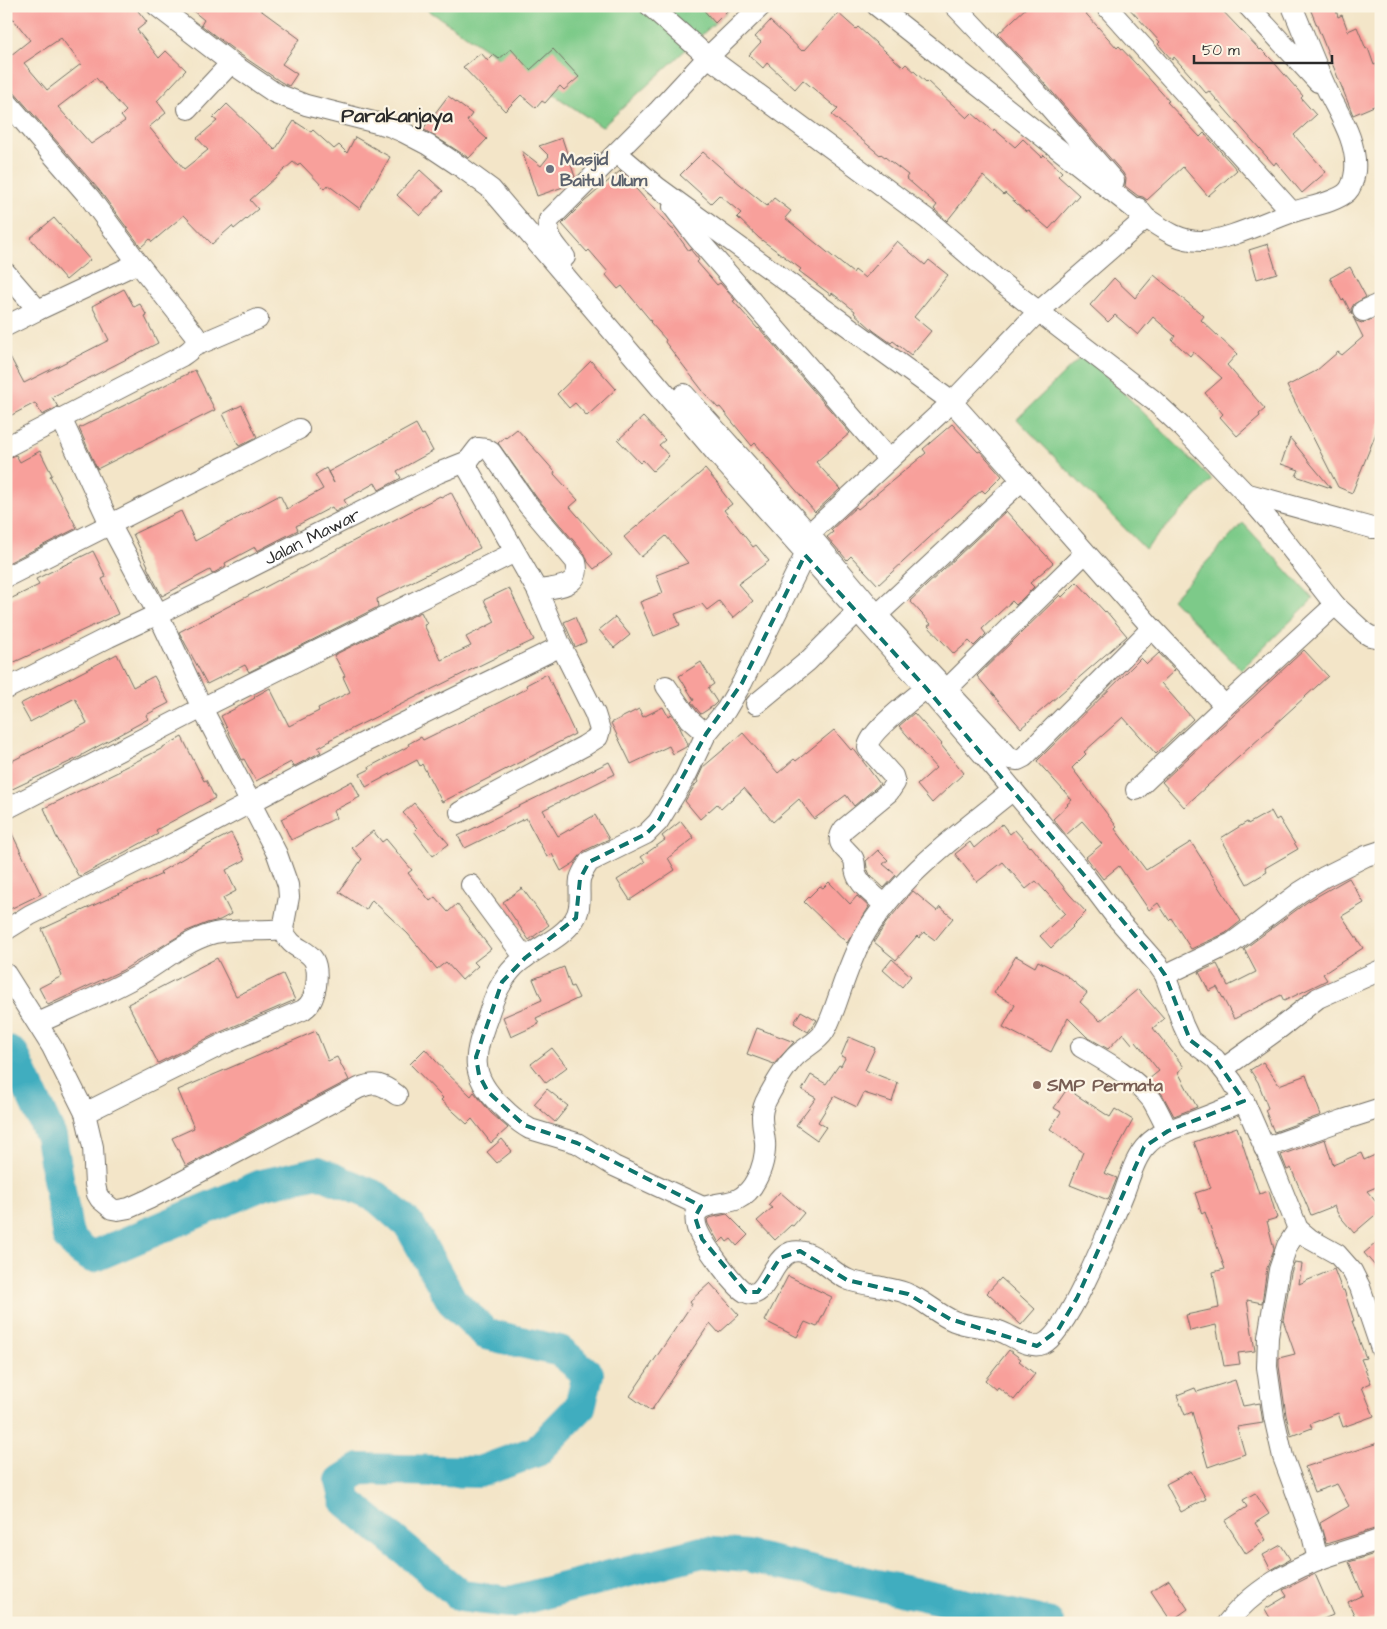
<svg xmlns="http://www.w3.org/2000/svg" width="1387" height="1629" font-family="'Architects Daughter',sans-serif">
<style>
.green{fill:#7dca89;stroke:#547a5a}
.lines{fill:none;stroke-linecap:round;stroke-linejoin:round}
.river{stroke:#41adbf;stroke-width:32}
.building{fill:#f8a09b;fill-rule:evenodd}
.minor-casing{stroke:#716c62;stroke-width:22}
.minor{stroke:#fff;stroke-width:20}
.marked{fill:none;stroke:#0f766e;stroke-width:4;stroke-dasharray:10 6;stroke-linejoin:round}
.worship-dot{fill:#6b7280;stroke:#fcf5e5;stroke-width:2}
.education-dot{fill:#8d6e63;stroke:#fcf5e5;stroke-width:2}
.labels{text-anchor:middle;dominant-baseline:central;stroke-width:4.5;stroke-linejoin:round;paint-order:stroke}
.worship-label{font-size:18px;font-weight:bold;fill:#5b616d;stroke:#fcf5e5;text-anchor:start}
.street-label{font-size:18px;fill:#2b2b2b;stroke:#fcf5e5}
.education-label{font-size:18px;font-weight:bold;fill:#785e54;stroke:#fcf5e5;text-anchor:start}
.quarter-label{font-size:20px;font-weight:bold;fill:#2b2b2b;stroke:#fcf5e5}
</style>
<rect width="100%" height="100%" fill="#fcf5e5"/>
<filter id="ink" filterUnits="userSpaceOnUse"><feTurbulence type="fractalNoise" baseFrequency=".02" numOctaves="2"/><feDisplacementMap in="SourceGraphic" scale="10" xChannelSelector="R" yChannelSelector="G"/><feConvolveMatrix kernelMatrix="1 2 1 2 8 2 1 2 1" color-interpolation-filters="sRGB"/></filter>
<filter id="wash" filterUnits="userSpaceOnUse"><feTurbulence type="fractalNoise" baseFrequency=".0096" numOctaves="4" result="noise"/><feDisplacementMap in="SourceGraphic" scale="20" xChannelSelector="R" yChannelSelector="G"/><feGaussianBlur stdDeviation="1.12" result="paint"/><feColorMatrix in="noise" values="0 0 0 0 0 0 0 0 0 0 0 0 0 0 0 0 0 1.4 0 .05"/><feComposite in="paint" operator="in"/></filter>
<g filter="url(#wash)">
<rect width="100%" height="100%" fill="#f3e5c8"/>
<path class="green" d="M422 6H733L602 127Z
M1084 354 1212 480 1145 549 1017 419Z
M1243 523 1313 599 1241 670 1172 599Z"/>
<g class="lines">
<path class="river" d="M6 1051 13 1054 51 1137 68 1237 81 1250 92 1257 262 1185 318 1172 377 1197 410 1226 452 1301 486 1334 560 1351 588 1374 580 1407 537 1451 479 1472 360 1469 341 1481 346 1501 461 1596 510 1602 702 1552 747 1556 1048 1623"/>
</g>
<g id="blocks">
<path class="building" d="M6 6H134L147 22 137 30 159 58 166 51 186 70 157 101 166 113 149 127 184 169 208 150 197 138 217 121 213 118 227 104 275 150 294 121 311 132 313 130 334 149 339 145 347 153 355 137 390 157 360 209 328 185 325 189 300 163 298 166 293 162 250 200 258 209 234 229 232 226 212 244 184 215 152 242 150 239 141 247 99 190 6 83V59L30 40 6 10ZM61 38 81 64 47 90 24 63ZM96 78 126 111 121 116 125 121 91 144 58 107Z
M187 6H255L300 39 282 64 297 74 289 86 281 82 238 53 201 25 204 20Z
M700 6H732L715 23Z
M1028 6H1079L1117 48 1119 46 1136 64 1169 101 1167 102 1200 137 1204 133 1237 170 1208 196 1183 167 1147 200 1143 197 1138 196 1125 186 1126 179 1123 173 1039 77 998 34Z
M1127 6H1218L1260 50 1261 49 1271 59 1303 96 1301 98 1316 115 1294 135 1326 172 1302 193 1276 162 1274 165 1209 91 1206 93 1174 57 1172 60 1158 44 1160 42Z
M1309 6H1335L1338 17 1342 15 1348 31 1357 27 1366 49 1368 48 1374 65 1376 64 1381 78V103L1353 115Z
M838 13 856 29 858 27 903 67 906 64 926 82 927 81 967 118 972 113 993 131 994 129 1015 147 1023 139 1042 157 1044 155 1062 172 1058 176 1079 195 1049 229 1028 211 1026 212 1005 193 1004 195 983 176 947 221 934 209 937 205 906 178 908 175 881 154 880 155 832 115 838 109 803 80 795 89 767 63 763 68 749 55 761 42 755 37 770 21 802 51 804 49 805 50Z
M511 49 530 70 553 49 579 77 564 90 560 86 545 103 542 101 536 108 521 95 505 111 463 67 481 53 488 61 494 55 499 59Z
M448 96 472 114 467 121 487 139 469 158 423 129Z
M562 138 575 177 566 186 537 196 522 151 541 166 549 156 539 146Z
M703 152 735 180 767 206 774 198 791 211 785 218 853 273 855 270 865 278 897 241 925 265 929 260 948 275 914 317 931 331 911 355 893 341 891 343 874 331 854 313 855 311 832 293 831 295 799 271 801 269 759 238 737 217 741 213 719 195 711 203 680 175Z
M420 170 443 191 420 216 397 195Z
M620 171 672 229H673L689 251 690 249 699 260 697 262 717 285 720 283 735 300 733 301 758 329 759 328 850 433 816 462 840 489 815 512 755 443 752 446 720 407 718 408 706 395 665 342 666 340 650 322 651 321 622 286 618 289 606 275 608 272 589 250 587 252 562 224 584 202Z
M54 218 90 260 66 280 30 238Z
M1268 244 1277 273 1257 279 1249 250Z
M1350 267 1366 297 1354 304 1351 309 1352 315 1344 299 1342 301 1330 278Z
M1154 275 1204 316 1201 320 1237 354 1227 365 1265 409 1259 414 1260 416 1237 436 1220 417 1223 414 1205 393 1222 378 1193 352 1190 356 1172 340 1175 336 1153 317 1138 335 1115 315 1108 322 1090 305 1114 278 1135 298Z
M124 289 134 307 140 304 147 316 145 317 158 343 52 397 58 407 42 415 35 403 6 418V349L24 383 60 365 109 340 92 306Z
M1380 316 1381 421 1352 493 1338 487 1287 386 1316 371 1338 352 1342 355 1363 337 1353 317 1356 321 1362 323Z
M591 361 616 389 587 416 575 403 569 408 557 394Z
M195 370 215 410 97 469 79 428Z
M242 405 257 437 239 446 223 414Z
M643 417 665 440 659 445 669 456 653 471 643 460 640 463 618 440Z
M416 424 422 435 424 434 433 451 397 471 401 478 379 490 375 483 344 500 347 505 335 512 332 507 296 526 298 530 257 551 255 547 225 563 226 566 212 574 210 570 162 596 147 567 148 566 133 534 181 511 195 541 280 495 287 509 323 489 315 475 326 468 334 483 328 472Z
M952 424 978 452 980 451 1002 476 985 493 982 490 966 504 878 585 851 556 847 560 827 537 833 532 831 530 856 507 858 509 926 453 923 449Z
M517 429 555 472 554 474 578 500 570 507 612 555 594 569 588 562 585 554 537 498 498 443 505 437 506 438Z
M1290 438 1311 464 1331 488 1296 476 1299 470 1281 464Z
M40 451 52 475 50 476 77 528 6 564V459L16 455 20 462Z
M705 469 722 489 721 490 732 504 724 510 753 547 756 545 769 561 738 584 753 601 733 618 719 601 707 610 702 604 675 614 680 625 654 636 640 602 663 593 656 575 688 563 666 536 641 557 624 537Z
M451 492 480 548 377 599 378 607 249 672 245 665 207 684 179 632 440 496 441 497Z
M1006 511 1053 563 1030 583 1034 587 1016 605 1012 601 982 629 986 634 974 646 969 641 954 654 928 626 931 624 910 601Z
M93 551 106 577 102 579 118 614 6 666V601L39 585 36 579Z
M1077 582 1105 612 1106 611 1127 636 1021 728 977 676 1060 595 1062 597Z
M509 588 534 640 509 652V651L329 740 330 741 318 748 321 752 293 767 291 762 256 781 244 759 242 760 221 716 255 698 254 697 270 688 289 726 319 711 318 708 350 692 343 677 345 676 334 655 421 612 427 624 424 625 441 660 471 646 466 637 495 622 484 600Z
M575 617 586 642 575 647 564 622Z
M615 617 630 635 614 648 599 630Z
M1304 650 1328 676 1184 807 1162 782Z
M1159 653 1175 670 1161 683 1193 719 1156 754 1123 717 1084 752 1086 754 1072 768 1117 827 1115 829 1146 870 1191 842 1241 921 1226 933 1191 949 1171 918 1169 920 1158 903 1149 910 1119 866 1103 879 1086 857 1102 844 1082 821 1066 835 1053 819 1068 805 1067 804 1072 800 1037 761 1141 658 1147 664Z
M117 654 133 687 154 676 169 703 146 715 148 719 82 755V756L6 792V764L87 723 75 698 30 722 20 704Z
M701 662 714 684 708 688 717 702 713 706 701 714 691 702 694 700 679 676Z
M547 674 575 734 442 802 422 764 420 766 417 760 366 787 360 774 370 769 369 767 409 746 408 744 421 737 423 740 502 701 527 688 526 685Z
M663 707 668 716 671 714 681 728H680L688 744 686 747 673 754 669 746 631 764 611 723 639 709 643 717Z
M914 713 942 744 941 745 964 773 932 803 917 785 936 768 899 726Z
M834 730 851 750 853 748 880 784 854 806 846 795 814 819 799 799 773 822 744 788 721 809 717 804 700 819 685 801 695 785 698 782 697 780 703 767 743 733 778 773 794 759 796 761Z
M182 737 204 781 206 780 215 798 156 830 158 834 79 877 56 836 44 808 120 771 119 770 163 748V747Z
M609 762 615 774 543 810 558 836 595 815 609 839 584 851 574 863 561 871 552 854 547 857 526 818 465 848 458 836Z
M352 781 360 797 333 811 336 818 291 840 281 819Z
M414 803 449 844 433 856 414 831 417 828 403 813Z
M1271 811 1276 820 1279 818 1298 849 1265 868 1267 872 1247 884 1221 838 1247 822 1248 824Z
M6 821 41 894 6 911Z
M681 821 694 838 668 858 675 870 630 900 617 880 645 862 641 857 665 840 662 836Z
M1002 824 1010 834 1015 830 1030 847 1031 846 1070 895 1086 912 1072 926 1073 927 1051 948 1040 936 1065 913 1036 881 1026 889 1003 862 977 882 955 854 970 842 974 848Z
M373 831 382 842 386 839 412 870 408 873 430 901 435 897 448 912 457 904 491 949 474 962 478 966 462 980 446 962 437 969 408 934 372 900 366 910 339 892 362 859 352 848Z
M231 833 245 860 226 870 236 891 223 898 231 914 220 920 207 923 187 931 123 970 48 1005 39 988 62 976 42 929 162 874 160 872 194 852Z
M878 850 888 860 883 864 896 875 884 888 870 875 867 868 866 861Z
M1349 878 1364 903 1342 916 1363 948 1323 974 1327 980 1284 1001 1281 995 1234 1019 1217 987 1209 991 1199 972 1217 964 1228 986 1256 972 1244 949 1307 902Z
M829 882 850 904 857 896 869 907 847 943 804 902 820 886 823 888Z
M522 888 549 925 529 940 503 902Z
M913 891 937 911 940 907 953 918 935 940 924 932 919 938 917 936 896 960 874 942 886 923Z
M1016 956 1035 967 1038 961 1067 976 1087 993 1080 1002 1100 1021 1138 989 1164 1019 1153 1028 1184 1067 1178 1072 1197 1107 1174 1116 1162 1094 1149 1079 1159 1071 1136 1042 1133 1045 1123 1033 1108 1049 1087 1037 1068 1018 1051 1052 1003 1027 1015 1005 994 993Z
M217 958 236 996 283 974 295 1000 216 1034 158 1063 128 1004Z
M892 959 911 976 902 987 883 970Z
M564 967 571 987 573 986 579 998 536 1018 539 1024 511 1037 503 1017 542 1000 533 979Z
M801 1011 817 1020 808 1032 794 1023Z
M757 1028 794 1042 774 1064 747 1054Z
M316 1031 328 1061 337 1057 349 1080 186 1166 172 1138 194 1128 178 1090Z
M849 1037 875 1048 865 1070 898 1083 892 1102 864 1093 857 1107 834 1096 818 1122 826 1127 817 1140 796 1125 816 1098 802 1090 811 1075 826 1084 839 1065 841 1066 845 1058 841 1056Z
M552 1048 567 1067 546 1083 531 1064Z
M425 1049 445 1071 471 1096 474 1092 491 1113 508 1128 491 1143 472 1119 467 1124 441 1100 443 1098 410 1064Z
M1263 1062 1279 1085 1306 1075 1321 1115 1274 1132 1265 1110 1268 1108 1258 1082 1250 1070Z
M547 1089 568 1106 555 1122 534 1104Z
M1067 1089 1110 1117 1115 1109 1133 1120 1104 1173 1117 1178 1108 1200 1070 1185 1083 1152 1050 1129 1061 1112 1054 1108Z
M1237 1127 1259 1194 1269 1191 1277 1218 1267 1221 1274 1249 1267 1268 1262 1303 1247 1300 1255 1351 1238 1353 1240 1364 1224 1366 1216 1325 1190 1331 1186 1315 1219 1308 1213 1272 1225 1269 1205 1212 1202 1214 1195 1193 1211 1188 1194 1142Z
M502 1139 512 1151 497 1163 487 1152Z
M1325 1139 1333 1165 1361 1153 1364 1160 1375 1155 1381 1169V1185L1367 1191 1381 1208V1210L1354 1233 1338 1214 1334 1206 1311 1215 1291 1168 1287 1170 1281 1155Z
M780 1192 804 1213 793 1226 791 1225 775 1240 757 1221 772 1208 768 1205Z
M727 1214 748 1235 737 1246 731 1239 727 1242 724 1238 719 1243 708 1224 707 1220 709 1218Z
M1381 1239V1273L1364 1253Z
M1294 1263 1302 1264 1299 1284 1334 1269 1342 1290H1344L1354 1321H1352L1366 1358 1361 1359 1371 1383 1362 1387 1374 1416 1343 1427 1338 1413 1310 1424 1312 1428 1291 1436 1286 1415 1279 1366V1358L1295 1354 1283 1320 1291 1273Z
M788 1276 832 1297 817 1327 805 1322 797 1337 765 1321Z
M1001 1278 1035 1309 1021 1325 987 1293Z
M710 1283 739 1315 719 1333 710 1323 651 1411 630 1396 692 1304 690 1301Z
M1009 1350 1021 1359 1019 1361 1035 1374 1014 1400 998 1387 996 1390 985 1380Z
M1235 1380 1243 1406 1260 1403 1263 1423 1237 1427 1245 1454 1208 1467 1192 1412 1185 1415 1177 1395 1195 1388 1197 1392Z
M1381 1442V1527L1326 1544 1320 1523 1349 1506 1337 1484 1314 1492 1305 1467Z
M1191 1471 1206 1499 1181 1512 1166 1484Z
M1255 1493 1269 1514 1255 1523 1266 1540 1246 1554 1225 1521 1247 1507 1243 1500Z
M1281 1545 1290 1559 1271 1570 1263 1555Z
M1381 1552V1610L1376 1612 1378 1616 1364 1623H1358L1348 1602 1363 1595 1349 1562Z
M1315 1574 1333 1615 1314 1623H1273L1265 1609 1287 1596 1283 1590Z
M1169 1580 1188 1609 1171 1621 1151 1591Z"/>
</g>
</g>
<g filter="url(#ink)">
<use href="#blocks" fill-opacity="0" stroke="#716c62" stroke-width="1"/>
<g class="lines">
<defs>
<g id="minor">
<path d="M157 6 231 63 275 93 306 105 389 126 403 132 428 145 461 167 491 189 716 453 926 688 997 771 1081 871 1115 916 1158 965 1165 975 1183 1025 1190 1040 1215 1059 1232 1081 1244 1101 1273 1167 1298 1229 1310 1239 1337 1254 1352 1271 1360 1287 1381 1349"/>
<path d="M650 6 708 57 927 219 999 281 1153 400 1182 427 1245 493 1270 522 1335 605 1365 633 1370 636 1381 638"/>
<path d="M877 6 1146 218C1164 230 1179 241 1201 241 1224 242 1267 221 1290 213 1306 207 1335 203 1347 192 1352 187 1354 179 1355 171 1358 139 1336 111 1324 83 1313 58 1303 32 1292 6"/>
<path d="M955 6 1030 85 1114 181"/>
<path d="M1106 6 1292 212"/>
<path d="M1248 6 1318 82"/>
<path d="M6 101 90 198 138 263 195 335C197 346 191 350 182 356L6 447"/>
<path d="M188 109 231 63"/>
<path d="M617 153 657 187 952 402 1022 480 1152 628 1225 706"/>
<path d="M673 207 697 238 889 460"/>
<path d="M565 257C556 245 545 236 549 220L659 110 708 57 761 6"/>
<path d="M6 273 38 310"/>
<path d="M1363 311 1381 303"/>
<path d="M6 326 38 310 138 263"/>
<path d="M195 346 258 319"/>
<path d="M684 394 809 534 877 615 1011 759 1018 760 1024 757 1152 628"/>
<path d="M61 418 110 524 158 614 202 708 277 854 288 885 289 897 283 929C293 959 322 941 316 986 314 996 312 1004 303 1010L221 1045 85 1113"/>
<path d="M1245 493 1372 528H1381"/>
<path d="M809 534 952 402 1038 312 1146 218 1138 208"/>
<path d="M6 577 299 429"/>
<path d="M877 615 1022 480"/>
<path d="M666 686 689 719 706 734"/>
<path id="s1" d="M6 689 109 637 158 614 438 473 468 461"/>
<path d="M946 690 1085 553"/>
<path d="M756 704 808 661 857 612"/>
<path d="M1013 790C959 834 897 877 862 939 850 961 843 985 835 1007 832 1015 829 1024 824 1032 817 1043 803 1048 794 1058 784 1068 775 1084 768 1097 758 1114 763 1124 765 1142 766 1154 762 1170 756 1180 752 1188 746 1195 738 1199 726 1205 701 1202 696 1215 695 1219 696 1225 697 1228 701 1241 734 1286 745 1292 767 1303 770 1259 791 1252 813 1246 830 1273 849 1280 860 1284 871 1285 882 1287 890 1289 900 1290 908 1294 924 1300 937 1314 954 1321 969 1327 984 1326 999 1331 1012 1335 1029 1350 1043 1344 1068 1333 1112 1222 1124 1193 1130 1177 1135 1157 1147 1145 1159 1132 1178 1127 1194 1121 1211 1115 1227 1108 1244 1101"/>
<path d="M1136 790 1225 706 1335 605"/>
<path d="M6 809 202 708 515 552"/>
<path d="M460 812 584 746 598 737 600 730 595 714 561 646 537 590 468 469V461L478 448 486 449 491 452 528 505 576 562C582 587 556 588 537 590"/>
<path d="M471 885 525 958"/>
<path d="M885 905C875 896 860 886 856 873 854 868 856 863 853 858 846 848 833 844 844 829L889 792 895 783 893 776 868 748C867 733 913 699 926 688"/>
<path d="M6 930 30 915 180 840 369 740 561 646"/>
<path d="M6 974 52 1047 85 1113 93 1147 95 1184 97 1194 100 1199 112 1209 118 1210 129 1208 149 1199 359 1088C376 1081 382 1084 397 1095"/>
<path d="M1165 975 1232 943 1300 892 1324 877 1366 856 1381 851"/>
<path d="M38 1023C73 1007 108 993 141 974 164 960 185 942 211 934 234 928 259 932 283 929"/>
<path d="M1081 1047C1107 1062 1133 1076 1152 1100 1158 1110 1163 1121 1168 1131"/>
<path d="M1223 1069 1280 1028 1318 998 1381 970"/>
<path d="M1264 1148 1343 1120 1381 1108"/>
<path d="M703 1207 614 1166 577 1143 530 1129C519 1123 509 1114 500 1105 468 1074 474 1055 488 1016 494 997 501 980 515 966 532 949 561 940 574 920 583 907 578 892 580 879 582 872 586 867 589 862L646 834 658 822 685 778 706 734 726 710 742 683 805 555"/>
<path d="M1298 1229 1287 1246 1279 1270 1268 1337 1267 1367 1274 1417 1283 1457 1312 1535 1318 1560"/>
<path d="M1227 1623C1250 1594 1284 1573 1318 1560 1339 1552 1360 1547 1381 1539"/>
</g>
</defs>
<use href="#minor" class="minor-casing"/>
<use href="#minor" class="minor"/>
</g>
</g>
<path class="marked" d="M805 555 926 688 1149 952 1165 975 1190 1040 1215 1059 1244 1101 1168 1131 1144 1147 1077 1298 1058 1330 1037 1346 950 1319 908 1294 847 1280 800 1251 780 1258 758 1292H746L702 1239 695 1217 701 1206 577 1143 524 1125 488 1092 479 1075 476 1057 502 982 525 958 576 918 580 879 589 862 646 834 658 822 706 734 742 683Z"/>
<circle class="worship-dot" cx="550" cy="169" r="5"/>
<circle class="education-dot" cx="1037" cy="1085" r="5"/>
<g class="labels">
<g class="worship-label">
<text x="560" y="159">Masjid<tspan x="560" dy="21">Baitul Ulum</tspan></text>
</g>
<g class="street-label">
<text stroke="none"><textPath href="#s1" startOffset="342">Jalan Mawar</textPath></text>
</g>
<g class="education-label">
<text x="1047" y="1085">SMP Permata</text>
</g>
<g class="quarter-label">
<text x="397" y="116">Parakanjaya</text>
</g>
</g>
<rect width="1387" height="1629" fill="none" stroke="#fcf5e5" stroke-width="25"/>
<path d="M1194 55v8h138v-8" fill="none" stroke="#2b2b2b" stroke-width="2.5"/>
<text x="1202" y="55" font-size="15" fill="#2b2b2b" stroke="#fcf5e5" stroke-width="4" paint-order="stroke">50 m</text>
</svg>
